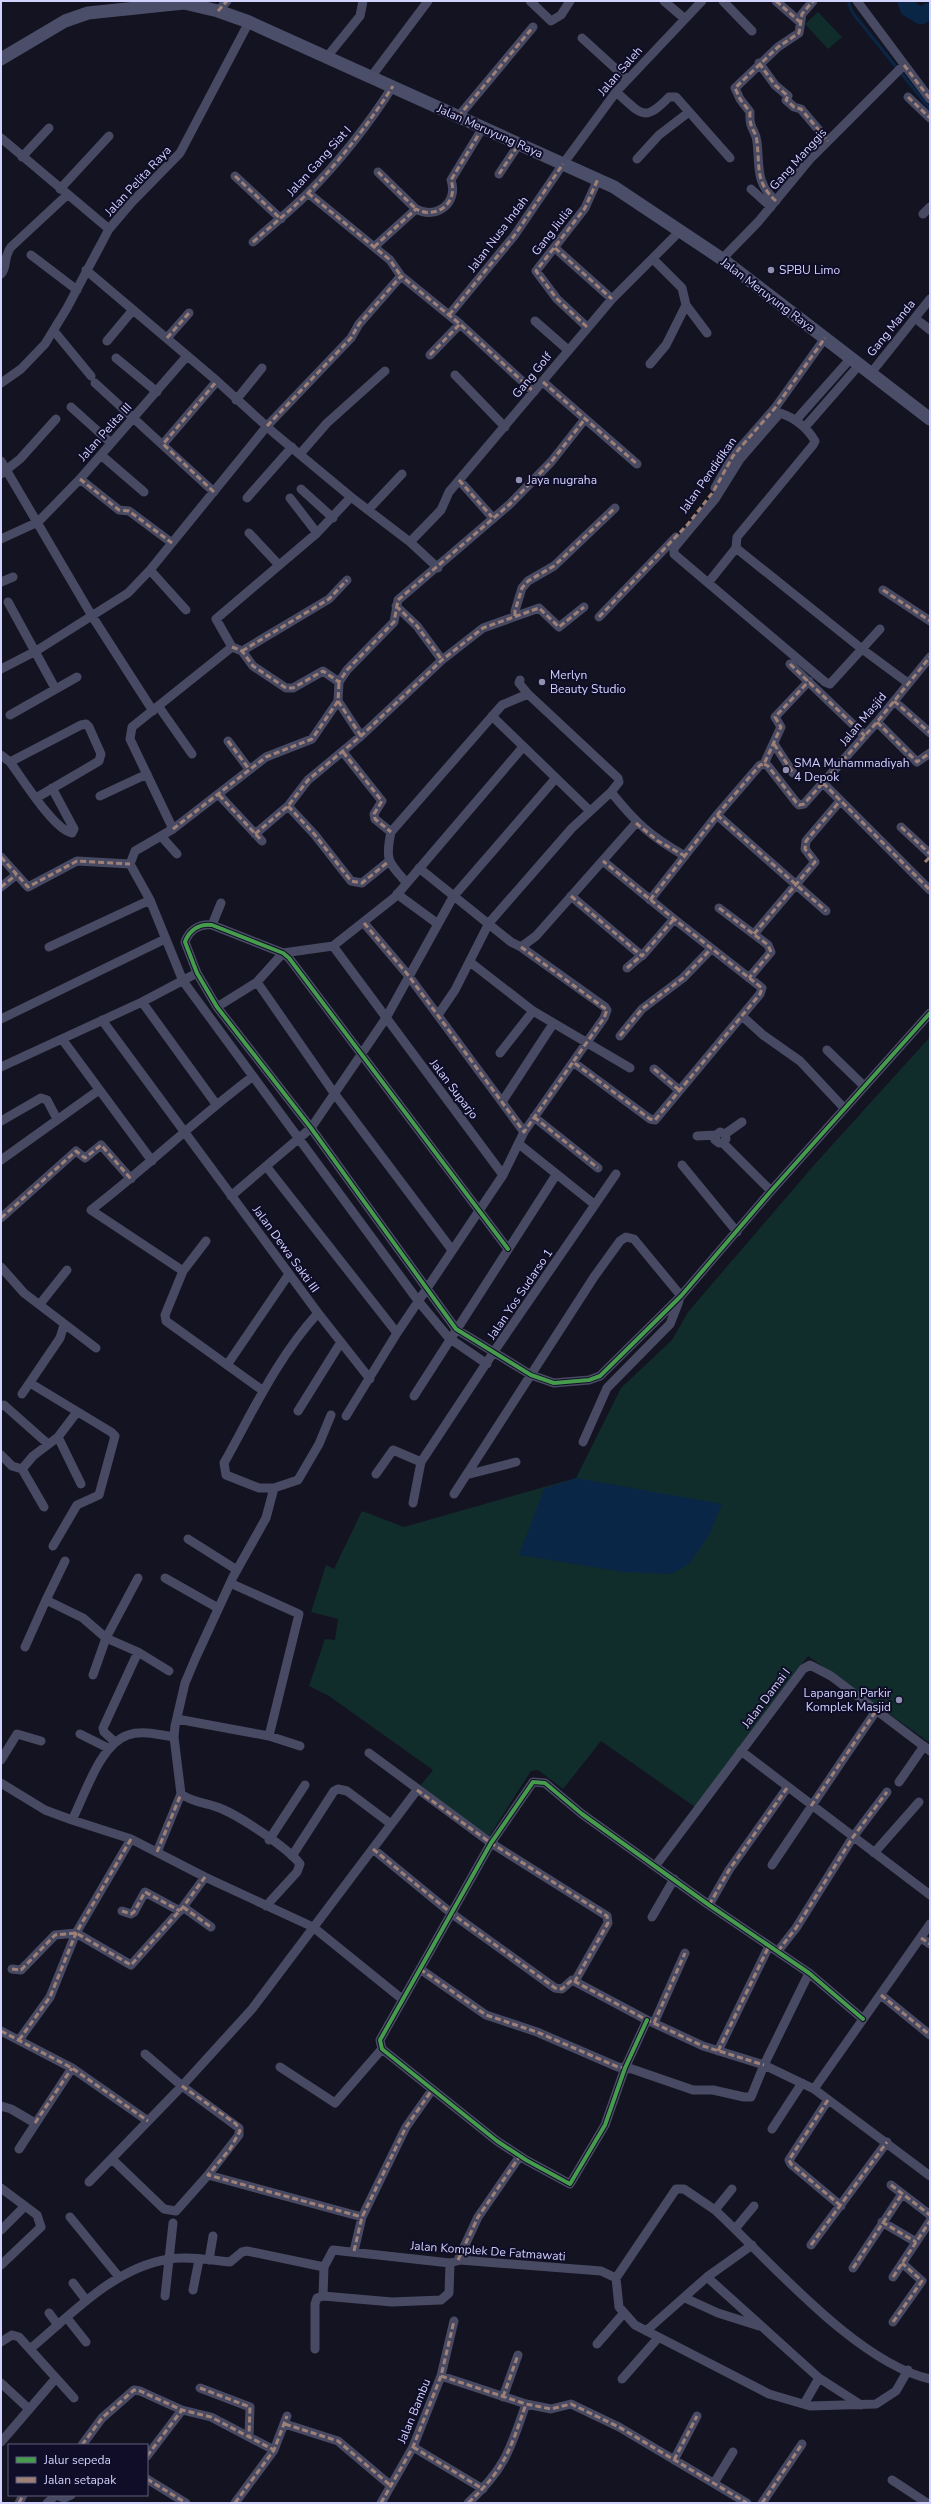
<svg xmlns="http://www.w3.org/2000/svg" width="931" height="2504" font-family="'Nunito Sans',sans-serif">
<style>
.green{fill:#112d2b}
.water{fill:#0a2646}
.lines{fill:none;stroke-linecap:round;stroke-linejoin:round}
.stream{stroke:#0a2646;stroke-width:3}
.river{stroke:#0a2646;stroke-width:17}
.street{stroke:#484962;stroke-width:9}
.secondary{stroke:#4b4e68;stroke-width:13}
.quiet{stroke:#9e8076;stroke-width:3;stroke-dasharray:6 3;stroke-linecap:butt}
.cycleway-casing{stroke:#0f0d27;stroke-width:6}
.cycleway{stroke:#469c4c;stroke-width:4}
.poi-dot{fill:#9090b1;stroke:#0f0d27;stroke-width:1.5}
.labels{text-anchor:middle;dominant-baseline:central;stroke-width:4;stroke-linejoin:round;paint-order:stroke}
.street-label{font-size:12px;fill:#d3d3ff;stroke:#0f0d27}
.poi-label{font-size:12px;fill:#d3d3ff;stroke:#0f0d27;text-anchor:start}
</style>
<rect width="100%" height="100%" fill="#141321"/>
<path class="green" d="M818 12 842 37 828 49 805 24Z
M930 1037V1743L808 1656 695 1807 601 1741 563 1789 538 1770 531 1771 488 1838 420 1786 433 1770 329 1696 309 1686 325 1639 335 1640 338 1619 311 1612 326 1565 334 1569 362 1511 404 1527 576 1478 621 1388 672 1340 688 1312 815 1164Z"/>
<path class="water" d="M576 1478 722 1504 708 1537 689 1564 671 1574 624 1572 519 1555 544 1489Z"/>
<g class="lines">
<path class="stream" d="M848 1 852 12 930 109"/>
<path class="river" d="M906 1 908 8 921 16 930 11"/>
<path class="street" d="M530 1 551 21 561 15 570 1
M664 1 685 19
M723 1 752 31
M776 1 800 22
M857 1 930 99
M218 11 227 1
M582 38 627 79
M326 58 360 16 363 1
M759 63 775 85 788 96 786 100 794 107 801 109 828 141
M371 77 428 1
M616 92C641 113 643 124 669 97H676L730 158
M908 97 930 118
M458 117 533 27
M1 138 109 229
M22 157 49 128
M637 159 659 135 689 112
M378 172 416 209
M499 174 519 144
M235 176 281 219
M60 189 109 136
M751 189 771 207
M308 193 390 260 401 276
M776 201C755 182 760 168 757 142 756 129 749 131 750 112L740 99 735 88 778 47 799 33 802 14 813 1
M923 214 930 207
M253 242C271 226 290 211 307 194 340 161 368 125 393 86
M374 247 416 209C436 220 459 203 451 180L482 129
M555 248 612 299
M31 255 77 290
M722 259 758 222 811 158 904 65
M86 270 217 381 274 433 351 497 410 542 438 568
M1 274C8 267 3 257 11 247L67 195
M686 305 707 333
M449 315 514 236 563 164 616 92 702 1
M535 321 568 350
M920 322 930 330
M587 327 557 299 536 271 585 208 598 179
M54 331 91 376
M167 338 189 313
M107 341 132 311
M430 355 460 324
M116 358 157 392
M650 364 666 345 686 305 682 288 653 259
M871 373 930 299
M455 375 505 427
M543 382 637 464
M1 383 21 369 45 344 67 308 109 229 132 202 180 153 249 22
M95 383 214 492
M236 400 262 368
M71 407 111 443
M796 420 851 358
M805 427 860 364
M163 444 217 381
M300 454 327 423 385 371
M101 455 144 492
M1 461 92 616 153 711
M1 474 20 459 56 419
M80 479 119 510 129 511 172 543
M459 480 492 517
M715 488 733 456 775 408 825 338
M301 489 333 518
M351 497 317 533 216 619 232 647 242 651 253 666 286 688H293L323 671 339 682 347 670 394 622 398 600 510 504 551 462 585 419
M247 498 292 447
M290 498 317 533
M368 510 402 474
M249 533 279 565
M1 539 38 522 80 479 187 356
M410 542 441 510 449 492 612 299 681 230
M736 548 862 649 908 683
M150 570 186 610
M1 582 13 577
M708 583 736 548 737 537 813 445 815 441C806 426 795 418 780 413L740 459 715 499 674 548V554L825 682 830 684 880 629
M883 590 930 621
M8 602 55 688
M396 606 417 626 442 660
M515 616V611L522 588 528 581 554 566 615 508
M599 617 676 537
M242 651 329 599 347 580
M790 664 865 736
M1 669 36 651 128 593 150 570 267 426 351 338 359 324 401 276 460 324 534 392
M520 680 519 683 528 694 618 778 619 782 611 792C636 823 650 836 685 856
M339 682 338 701 312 739 266 757 173 829 135 851 130 864 150 900 183 981 419 1302 449 1338 487 1364
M338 701 361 736
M894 701 930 733
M159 707 192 754
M10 715 77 677
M492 716 590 811
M877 722 917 762 930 753
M228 741 249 769
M774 744 793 773
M343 752 382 801 374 814 375 819 391 832
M1 755 10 762C22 778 54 830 72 833L74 829 52 788
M10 762 81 725 86 724 89 727 101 754 99 761 36 798
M764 764 768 766 796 802 799 805 804 804 877 722 930 657
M823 783 930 890
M219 795 262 841
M100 796 147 774
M288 806 315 835 351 881 362 883 388 862
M717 815 826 911
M901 827 930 854
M173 829 130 739 132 727 232 647
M255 834 288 806 308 780 361 736 442 660 483 628 539 608 559 627 584 607
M161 836 177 854
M1 857 28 887 77 861 130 864
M419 868 511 942 521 947 605 1007 607 1010 604 1018 573 1062
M406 882C388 862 385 860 391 832L502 705 528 694
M1 887 16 875
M397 894 438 924
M571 896 642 956 674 919
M650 900 717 815 760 765 764 764 781 727 775 717 809 681
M719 908 768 945 771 952 749 978
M364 923 408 975 524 1132 573 1062 650 1119 655 1120 760 994 762 988 674 919 603 861
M212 925 221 903
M754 934 815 862 805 849 806 841 840 801
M333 946 503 1175
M49 947 150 900
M521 947 536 936 636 823
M283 953 333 946 395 897 523 747
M470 962 533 1011 630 1068
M627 968 641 956
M257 982 334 1093 452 1250
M142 1002 216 1104
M217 1007 257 982 283 953
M438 1015 455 990 489 923 572 828 611 792
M742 1016 763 1035 800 1061 844 1108
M1 1019 165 939
M102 1020 318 1313 370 1379
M620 1036 642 1009 683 978 711 949
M62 1039 152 1161
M827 1050 864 1086
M500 1053 533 1011
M1 1067 142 1002 197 973
M654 1069 679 1090
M252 1077C196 1119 146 1168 91 1210L183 1271 165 1315 166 1321 262 1390
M502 1102 553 1024
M534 1117 598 1168
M1 1121 41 1098 47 1100 57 1119
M720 1132 725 1134 726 1139 723 1143H719L715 1140 716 1135Z
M725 1134 742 1122
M697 1136 716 1135
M723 1143 771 1191
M519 1144 594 1204
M1 1160 99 1090
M682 1165 737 1232
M266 1166 397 1333
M231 1196 311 1128 386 1018 453 897 555 779
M1 1218 76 1151 85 1158 101 1145 131 1179
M508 1249 289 958 283 953 212 925C200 923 189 930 185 942L197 973 217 1007 311 1128 456 1329 531 1375 554 1383 589 1380 600 1376 681 1296 771 1191 930 1013
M1 1267 24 1293 96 1348
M183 1271 206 1241
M40 1304 67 1270
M227 1365 289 1274
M30 1383 111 1432 115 1436 99 1495 77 1505 53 1546
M22 1394 60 1338 64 1325
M414 1396 556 1175
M1 1406 4 1405 48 1444
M298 1411 341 1342
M77 1412 58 1437 81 1484
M346 1416 397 1333 503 1175 524 1132
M583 1442 607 1388 670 1324 679 1301
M1 1455 12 1466 22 1469
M376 1474 393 1450 421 1462
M466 1475 516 1462
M274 1488 298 1480 319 1444 331 1415
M454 1494 594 1277 620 1241 626 1237 634 1239 681 1296
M413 1503 421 1462 493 1353 616 1174
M44 1507 22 1469 33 1456 58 1437
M188 1539 237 1570
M65 1561 46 1600 83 1618 106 1638 138 1652 169 1671
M165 1578 218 1608
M230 1583 299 1614 269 1736
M25 1647 46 1600
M93 1675 106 1638 138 1578
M177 1719 269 1736 300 1746
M80 1734 108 1748
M174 1737 181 1794C193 1803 209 1803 222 1809 241 1817 288 1848 300 1864L297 1872 266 1906
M115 1742 104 1732 103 1728 138 1652
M741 1751 930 1895
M369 1753 491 1843 607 1916 608 1923 575 1981
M1 1760 17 1734 41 1741
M899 1782 924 1746
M1 1783 45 1810 72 1820C85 1795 100 1744 128 1735 142 1730 161 1735 174 1737L175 1726 185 1683 196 1657 233 1577 266 1518 274 1488H259L226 1475 224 1463C253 1411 277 1358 318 1313
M72 1820 131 1839 205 1877 313 1927 402 1999
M269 1840 305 1785
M373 1849 451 1913 555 1988 562 1989 572 1980 647 2020 703 2046 764 2065 809 1973
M157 1852 181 1794
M874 1853 919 1802
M292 1856 334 1791 338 1789 347 1791 391 1824
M656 1865 803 1669 810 1665 831 1676 930 1751
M772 1865C807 1813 841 1762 876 1711
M709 1905 729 1870 787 1788
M183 1907 211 1927
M122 1911 131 1914 134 1912 145 1892 180 1911
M652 1917 674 1879
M930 1924 814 2089 930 2176
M921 1938 930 1944
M778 1951 796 1928 853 1837 887 1792
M12 1969 21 1970 55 1935 76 1933 131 1965 183 1907 205 1877
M420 1969 486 2015 537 2032 618 2067 632 2069 693 2090H713L744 2097H751L764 2065 814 2089
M881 1995 930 2035
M647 2020 625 2068 605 2125 570 2184 526 2160 497 2141 382 2049 380 2040 491 1843 533 1782 545 1783 582 1814 709 1905 809 1973 863 2019
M654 2023 685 1953
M1 2031 72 2068 148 2121
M19 2040 50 1997 76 1933 131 1839
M718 2051 769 1946
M145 2054 182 2086 239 2128V2135L208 2175 362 2217
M280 2067 335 2103 382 2049
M828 2100 789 2160 791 2164 841 2206
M1 2106 11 2109 35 2123
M772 2129 802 2083
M19 2149 72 2068
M112 2159 164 2209 176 2211 208 2175
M89 2182 182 2086 252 2009 417 1790
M891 2185 930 2215
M1 2188 37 2215 41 2227 1 2265
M732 2189 715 2210C770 2261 857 2363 930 2379
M70 2217 119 2277
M882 2222 916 2242
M735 2229 754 2206
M1 2230 25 2206
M811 2245 887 2142
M354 2251 362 2217 406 2127 432 2090
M209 2260 213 2236
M458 2260 478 2217 520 2156
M853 2268 902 2194
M707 2277 819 2378 861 2405
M893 2277 930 2221
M616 2278 676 2189H684L715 2210
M73 2283 86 2300
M193 2290 199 2260
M165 2296 173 2223
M323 2296 324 2267 333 2250 450 2263 460 2260 601 2271 616 2278 619 2307 635 2325 769 2394 810 2406 876 2404 896 2391 908 2370
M685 2298 718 2313 759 2326
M49 2313 58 2325
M67 2318 86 2342
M893 2322 922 2281 902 2263
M646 2331 707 2277 752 2245
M1 2342 12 2335 19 2337 74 2398
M597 2344 623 2314
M30 2349C71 2315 113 2268 169 2259 188 2256 211 2260 230 2262L242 2252 247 2251 324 2267
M315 2349V2304L317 2298 323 2296 392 2302 441 2300 449 2293 450 2263
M441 2376 526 2404 551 2409 571 2404 619 2427 747 2503
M622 2379 658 2338
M1 2383 29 2409
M200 2388 250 2407 249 2436
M503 2397 518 2355
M804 2404 819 2378
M285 2424 338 2441 390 2485
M1 2442 56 2378
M82 2445 102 2418 134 2390 140 2391 182 2410 211 2417 274 2450
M413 2447 483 2489
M147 2456 182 2410
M674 2460 697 2416
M147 2479 186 2503
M892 2480 927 2503
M714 2483 733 2452
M19 2503 23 2495
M47 2503 56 2495 64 2498 71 2495
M235 2503 274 2450 287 2416
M381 2503 413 2447 441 2376 454 2321
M468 2503C505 2469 510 2450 526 2404
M762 2503 802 2444"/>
<path class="secondary" d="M1 59 65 21 88 13 184 3 218 11 249 22 614 187 722 259 930 419"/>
<path class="quiet" d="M776 1 800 22
M218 11 227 1
M759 63 775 85 788 96 786 100 794 107 801 109 828 141
M904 65 930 99
M908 97 930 118
M458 117 533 27
M378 172 416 209
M499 174 519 144
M235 176 281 219
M308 193 390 260 401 276
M776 201C755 182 760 168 757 142 756 129 749 131 750 112L740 99 735 88 778 47 799 33 802 14 813 1
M253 242C271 226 290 211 307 194 340 161 368 125 393 86
M374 247 416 209C436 220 459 203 451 180L482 129
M555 248 612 299
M449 315 514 236 563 164
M587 327 557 299 536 271 585 208 598 179
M167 338 189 313
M430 355 460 324
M543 382 637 464
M267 426 351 338 359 324 401 276 460 324 534 392
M80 479 119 510 129 511 172 543
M459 480 492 517
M214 492 163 444 217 381
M883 590 930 621
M396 606 417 626 442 660
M515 616V611L522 588 528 581 554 566 615 508
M599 617 688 524 713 492 733 456 775 408 825 338
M232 647 242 651 253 666 286 688H293L323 671 339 682 347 670 394 622 398 600 510 504 551 462 585 419
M242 651 329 599 347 580
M790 664 865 736
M338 701 361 736
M894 701 930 733
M877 722 917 762 930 753
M228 741 249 769
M774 744 793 773
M343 752 382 801 374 814 375 819 391 832
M764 764 768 766 796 802 799 805 804 804 877 722 930 657
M823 783 930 890
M219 795 262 841
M288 806 315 835 351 881 362 883 388 862
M717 815 826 911
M636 823 658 841 685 856
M901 827 930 854
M173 829 266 757 312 739 338 701 339 682
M255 834 288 806 308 780 361 736 442 660 483 628 539 608 559 627 584 607
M1 857 28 887 77 861 130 864
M925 862 930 857
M1 887 16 875
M571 896 642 956 674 919
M650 900 717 815 760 765 764 764 781 727 775 717 809 681
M719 908 768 945 771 952 749 978
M364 923 408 975 524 1132 573 1062 650 1119 655 1120 760 994 762 988 674 919 603 861
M754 934 815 862 805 849 806 841 840 801
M521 947 607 1010 604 1018 573 1062
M627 968 641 956
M620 1036 642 1009 683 978 711 949
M654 1069 679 1090
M534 1117 598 1168
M1 1218 76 1151 85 1158 101 1145 131 1179
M417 1790 491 1843 607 1916 608 1923 575 1981
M811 1806 876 1711
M373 1849 451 1913 555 1988 562 1989 572 1980 647 2020 703 2046 764 2065
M157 1852 181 1794
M709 1905 729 1870 787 1788
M183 1907 211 1927
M122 1911 131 1914 134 1912 145 1892 180 1911
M921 1938 930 1944
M778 1951 796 1928 853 1837 887 1792
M12 1969 21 1970 55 1935 76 1933 131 1965 183 1907 205 1877
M420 1969 486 2015 537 2032 618 2067 625 2068 626 2066
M881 1995 930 2035
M654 2023 685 1953
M1 2031 72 2068 148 2121
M19 2040 50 1997 76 1933 131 1839
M718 2051 769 1946
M182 2086 236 2124 240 2131 230 2149 208 2175 362 2217
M828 2100 789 2160 791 2164 841 2206
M35 2123 72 2068
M891 2185 930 2215
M882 2222 916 2242
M811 2245 887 2142
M354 2251 362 2217 406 2127 432 2090
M458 2260 478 2217 520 2156
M853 2268 902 2194
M893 2277 930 2221
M893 2322 922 2281 902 2263
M441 2376 526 2404 551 2409 571 2404 619 2427 747 2503
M200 2388 250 2407 249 2436
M503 2397 518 2355
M285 2424 338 2441 390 2485
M82 2445 102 2418 134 2390 140 2391 182 2410 211 2417 274 2450
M413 2447 483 2489
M147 2456 182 2410
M674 2460 697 2416
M147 2479 186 2503
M19 2503 23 2495
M235 2503 274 2450 287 2416
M381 2503 413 2447 441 2376 454 2321
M468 2503C505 2469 510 2450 526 2404
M762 2503 802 2444"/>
<defs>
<path id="cycleway" d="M508 1249 289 958 283 953 212 925C200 923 189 930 185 942L197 973 217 1007 311 1128 456 1329 531 1375 554 1383 589 1380 600 1376 681 1296 771 1191 930 1013
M647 2020 625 2068 605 2125 570 2184 526 2160 497 2141 382 2049 380 2040 491 1843 533 1782 545 1783 582 1814 709 1905 809 1973 863 2019"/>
</defs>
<use href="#cycleway" class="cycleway-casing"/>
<use href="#cycleway" class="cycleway"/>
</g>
<g class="poi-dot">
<circle cx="771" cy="270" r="4"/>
<circle cx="519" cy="480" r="4"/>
<circle cx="542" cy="682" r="4"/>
<circle cx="786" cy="770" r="4"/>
<circle cx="899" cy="1700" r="4"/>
</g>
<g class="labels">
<g class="street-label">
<text transform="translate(620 71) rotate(-49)">Jalan Saleh</text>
<text transform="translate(490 131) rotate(24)">Jalan Meruyung Raya</text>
<text transform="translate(798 159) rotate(-48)">Gang Manggis</text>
<text transform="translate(319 161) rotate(-48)">Jalan Gang Siat I</text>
<text transform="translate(138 181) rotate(-47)">Jalan Pelita Raya</text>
<text transform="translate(552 231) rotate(-52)">Gang Jiulia</text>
<text transform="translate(498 234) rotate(-53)">Jalan Nusa Indah</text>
<text transform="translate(768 295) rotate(37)">Jalan Meruyung Raya</text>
<text transform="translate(891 328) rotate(-51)">Gang Manda</text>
<text transform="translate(532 375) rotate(-51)">Gang Golf</text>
<text transform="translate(105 432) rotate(-48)">Jalan Pelita III</text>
<text transform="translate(708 475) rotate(-55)">Jalan Pendidikan</text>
<text transform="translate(863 719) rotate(-50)">Jalan Masjid</text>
<text transform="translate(454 1089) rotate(53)">Jalan Suparjo</text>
<text transform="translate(286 1249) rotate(54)">Jalan Dewa Sakti III</text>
<text transform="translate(520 1294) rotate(-56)">Jalan Yos Sudarso 1</text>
<text transform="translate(766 1698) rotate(-53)">Jalan Damai I</text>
<text transform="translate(488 2251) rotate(4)">Jalan Komplek De Fatmawati</text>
<text transform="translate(414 2411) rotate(-68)">Jalan Bambu</text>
</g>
<g class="poi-label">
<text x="779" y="270">SPBU Limo</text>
<text x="527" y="480">Jaya nugraha</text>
<text x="550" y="675">Merlyn<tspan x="550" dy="14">Beauty Studio</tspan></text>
<text x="794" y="763">SMA Muhammadiyah<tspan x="794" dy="14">4 Depok</tspan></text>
<text x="891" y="1693" text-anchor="end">Lapangan Parkir<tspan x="891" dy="14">Komplek Masjid</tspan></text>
</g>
</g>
<rect width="931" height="2504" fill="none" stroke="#d3d3ff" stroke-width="4"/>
<rect x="8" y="2444" width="140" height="52" fill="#0f0d27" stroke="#5d5c7d"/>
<rect x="16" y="2457" width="20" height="6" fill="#469c4c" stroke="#5d5c7d"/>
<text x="44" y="2464" font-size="12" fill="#d3d3ff">Jalur sepeda</text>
<rect x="16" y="2477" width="20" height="6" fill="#9e8076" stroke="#5d5c7d"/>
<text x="44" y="2484" font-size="12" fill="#d3d3ff">Jalan setapak</text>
</svg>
